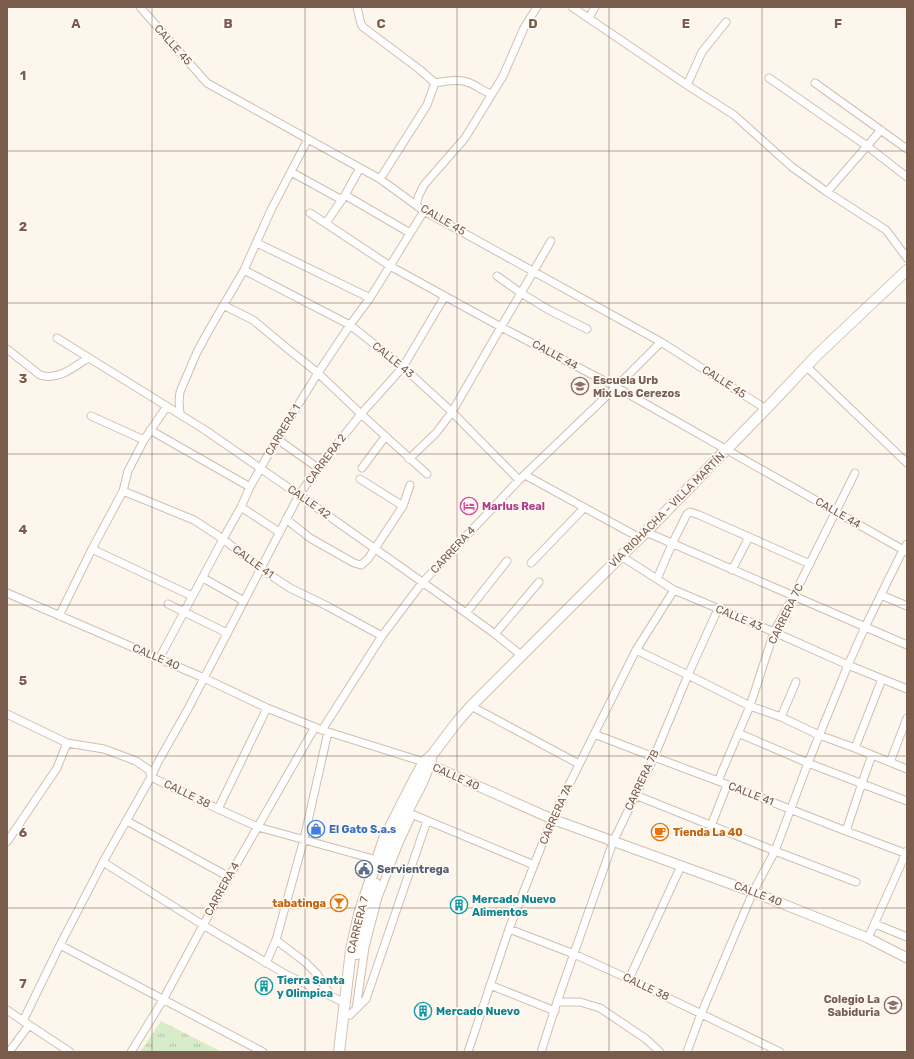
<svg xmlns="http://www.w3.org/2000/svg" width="914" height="1059" font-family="Rubik,sans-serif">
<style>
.grass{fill:url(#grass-tufts)}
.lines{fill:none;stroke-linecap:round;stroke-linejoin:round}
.minor-casing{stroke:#d1beb0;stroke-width:9}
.tertiary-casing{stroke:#d1beb0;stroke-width:11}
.secondary-casing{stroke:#d6c0b0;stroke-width:12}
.minor{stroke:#fff;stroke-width:7}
.tertiary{stroke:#fff;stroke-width:9}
.secondary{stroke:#fff;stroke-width:10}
.grid{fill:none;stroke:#7a5c4d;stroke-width:1;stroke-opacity:0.55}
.labels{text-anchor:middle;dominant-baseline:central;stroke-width:3.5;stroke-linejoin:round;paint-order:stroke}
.street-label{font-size:11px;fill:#7a5c4d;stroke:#fffaf3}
.education-label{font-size:11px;font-weight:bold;fill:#785e54;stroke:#fffaf3;text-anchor:start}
.hotel-label{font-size:11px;font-weight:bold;fill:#b23c85;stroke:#fffaf3;text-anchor:start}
.shop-label{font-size:11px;font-weight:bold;fill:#366cbe;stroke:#fffaf3;text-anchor:start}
.food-label{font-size:11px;font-weight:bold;fill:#c56008;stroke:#fffaf3;text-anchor:start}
.service-label{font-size:11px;font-weight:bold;fill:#4e5e75;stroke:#fffaf3;text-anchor:start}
.culture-label{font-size:11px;font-weight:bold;fill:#0d838f;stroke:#fffaf3;text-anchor:start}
.grid-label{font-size:13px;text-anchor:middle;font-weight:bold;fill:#7a5c4d;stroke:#fffaf3;stroke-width:3.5;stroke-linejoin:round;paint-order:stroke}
</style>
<defs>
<pattern id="grass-tufts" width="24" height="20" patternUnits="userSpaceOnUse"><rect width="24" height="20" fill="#d8ecc9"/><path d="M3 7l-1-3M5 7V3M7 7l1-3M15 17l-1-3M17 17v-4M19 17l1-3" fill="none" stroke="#b4c2a5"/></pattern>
</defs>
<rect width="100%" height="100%" fill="#fdf6ec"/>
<path class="grass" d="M161 1021 222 1052H140Z"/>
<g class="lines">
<defs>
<path id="minor" d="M140 7 207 83 380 179 424 211 661 342 766 409
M357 7 361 24 363 27 419 69 435 83 427 105 380 179
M572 7 687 85 734 115 792 167 827 192 886 230 907 258
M589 18 595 7
M769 78 867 146 907 177
M435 83C447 81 461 78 472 84 479 87 484 92 492 94
M815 83 907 149
M687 85 702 52 726 22
M291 172 342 200
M827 192 881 130
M345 195 410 233
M416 205 419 195 424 185 465 138 503 76 524 28 537 7
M310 213 390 266 501 327 616 387 907 552
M326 223 345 195 360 168
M257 243 370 298
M244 270 350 325 403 367 452 412 519 480
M497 276 521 293 549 310 587 329
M223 305 253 320 288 349 318 373 361 414 427 474
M57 338 205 430 299 495 466 613 495 634 522 656
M7 349 40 375C58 381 74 367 88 358
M806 366 907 463
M180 414 179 401 180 392 197 352 209 330 244 270 271 210 308 139
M91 416 144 440
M150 430 250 487
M277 439 318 468
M409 459 436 433 452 412 501 327 521 293 551 241
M362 468 385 437
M525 475 640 538
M360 479 403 506
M123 491 194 520 223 539 261 569 290 588 327 606 382 636
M241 507 279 532
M286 519 310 538 354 563 361 565 368 559 403 506 410 485
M646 532 907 645
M92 549 192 596
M621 556 674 590 774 632 848 665 907 689
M531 563 584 508
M732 570 749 537
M203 578 244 601
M657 579 672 544 687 514 690 512 699 515 810 564
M7 593 204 678 267 708 322 730 424 762
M881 595 907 606
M168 604 227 633
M466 613 507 561
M59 616 92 549 123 491 128 471 144 440 167 406
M495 634 539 582
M636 650 688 675 750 706 781 717 819 735 855 748 872 755 907 769
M159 659 223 539 241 507 250 487 277 439 318 373 350 325 370 298 424 211
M471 706 579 764
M7 714 67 743 104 749 136 761 149 770 151 777 218 809 258 827 377 860
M781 717 796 682
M322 730 382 636 422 583 519 480 616 387 661 342
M738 733 808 763 907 801
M594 734 654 757 718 781 846 831 907 854
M855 748 882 679
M890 762 907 718
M718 781 750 706 774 632 793 597 855 473
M635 795 775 851 856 882
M218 809 267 708
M409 813 510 855 534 865
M127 821 229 877
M711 826 727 785
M846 831 862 783 872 755
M7 842 57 768 67 743
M103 862 203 925 287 975 345 1003
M875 924 907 937
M509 929 574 954 629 979 780 1052
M868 938 907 851
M276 940 305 962 317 974 331 996
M60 945 263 1052
M266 963 276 940 304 839 328 732
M629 979 681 866
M490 985 555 1011
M557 1002H580L600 1008 646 1039 660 1052
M356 1009 365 947 378 897 399 843 412 815
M7 1010 23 1021 70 1052
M350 1015 366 999 427 821
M23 1021 60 945 103 862 151 777 158 762 188 709 299 495 318 468 361 414 403 367 445 296
M9 1052 29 1025
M131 1052 163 1000 229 877 315 727
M468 1052 509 929 552 819 636 650 674 590
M541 1052 557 1002 613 842 654 757 688 675 718 609
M687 1052 701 1014 753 892 775 851 808 763 848 665 865 627 903 550 907 544"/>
<path id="tertiary" d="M424 762 552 819 753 892 868 938 907 958"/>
<path id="secondary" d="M383 862 391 842 422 783 431 760
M357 954 366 915 376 884
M339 1052 351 950 359 914 384 839 415 778 424 762 432 755 457 722 471 706 621 556 640 538 766 409 816 356 907 270"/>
</defs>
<use href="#minor" class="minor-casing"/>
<use href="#tertiary" class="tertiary-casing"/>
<use href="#secondary" class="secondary-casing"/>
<use href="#minor" class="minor"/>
<use href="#tertiary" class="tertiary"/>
<use href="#secondary" class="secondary"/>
</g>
<path class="grid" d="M152 7V1052M305 7V1052M457 7V1052M609 7V1052M762 7V1052M7 151H907M7 303H907M7 454H907M7 605H907M7 756H907M7 908H907"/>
<defs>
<symbol id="school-ring" viewBox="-11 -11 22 22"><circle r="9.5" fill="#fffaf3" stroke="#8d6e63" stroke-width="1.5"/><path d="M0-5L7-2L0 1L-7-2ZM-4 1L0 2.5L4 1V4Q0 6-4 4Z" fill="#8d6e63"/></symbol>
<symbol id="hotel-ring" viewBox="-11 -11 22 22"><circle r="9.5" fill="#fffaf3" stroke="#d1479c" stroke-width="1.5"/><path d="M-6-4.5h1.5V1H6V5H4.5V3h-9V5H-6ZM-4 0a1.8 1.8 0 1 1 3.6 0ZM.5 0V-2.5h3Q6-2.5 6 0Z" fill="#d1479c"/></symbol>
<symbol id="shop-ring" viewBox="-11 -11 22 22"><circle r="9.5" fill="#fffaf3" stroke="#3f7fe0" stroke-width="1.5"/><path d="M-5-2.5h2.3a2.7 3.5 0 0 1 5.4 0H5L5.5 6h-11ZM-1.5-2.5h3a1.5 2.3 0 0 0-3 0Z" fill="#3f7fe0"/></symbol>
<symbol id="cafe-ring" viewBox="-11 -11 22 22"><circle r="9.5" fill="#fffaf3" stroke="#e8710a" stroke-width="1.5"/><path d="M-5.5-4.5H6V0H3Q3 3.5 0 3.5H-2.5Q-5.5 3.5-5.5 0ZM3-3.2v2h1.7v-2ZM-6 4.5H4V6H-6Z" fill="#e8710a"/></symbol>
<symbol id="civic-ring" viewBox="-11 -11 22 22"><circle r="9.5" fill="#fffaf3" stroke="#5c6f8a" stroke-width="1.5"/><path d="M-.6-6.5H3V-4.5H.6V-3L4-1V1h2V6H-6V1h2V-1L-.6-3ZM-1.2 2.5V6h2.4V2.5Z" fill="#5c6f8a"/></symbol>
<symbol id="bar-ring" viewBox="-11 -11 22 22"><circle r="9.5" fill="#fffaf3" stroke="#e8710a" stroke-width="1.5"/><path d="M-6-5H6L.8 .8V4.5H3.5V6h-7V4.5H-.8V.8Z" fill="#e8710a"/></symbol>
<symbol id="building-ring" viewBox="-11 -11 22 22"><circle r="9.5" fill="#fffaf3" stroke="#0f9aa8" stroke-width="1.5"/><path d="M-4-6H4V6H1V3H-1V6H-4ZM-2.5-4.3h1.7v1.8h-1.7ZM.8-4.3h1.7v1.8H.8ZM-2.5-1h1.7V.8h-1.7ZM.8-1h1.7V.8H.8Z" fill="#0f9aa8"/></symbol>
</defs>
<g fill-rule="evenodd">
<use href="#school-ring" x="570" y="376" width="20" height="20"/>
<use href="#hotel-ring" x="459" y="496" width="20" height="20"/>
<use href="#shop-ring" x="306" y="819" width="20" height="20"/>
<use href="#cafe-ring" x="650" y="822" width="20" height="20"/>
<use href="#civic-ring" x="354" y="859" width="20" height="20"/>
<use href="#bar-ring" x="329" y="893" width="20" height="20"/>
<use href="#building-ring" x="449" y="895" width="20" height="20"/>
<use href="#building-ring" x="254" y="976" width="20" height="20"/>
<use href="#school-ring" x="883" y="995" width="20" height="20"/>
<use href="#building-ring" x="413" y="1001" width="20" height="20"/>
</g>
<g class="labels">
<g class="street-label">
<text transform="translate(173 45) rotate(48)">CALLE 45</text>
<text transform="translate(443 220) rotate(30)">CALLE 45</text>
<text transform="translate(555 355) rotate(28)">CALLE 44</text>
<text transform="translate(393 360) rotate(39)">CALLE 43</text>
<text transform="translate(724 382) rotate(33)">CALLE 45</text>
<text transform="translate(283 430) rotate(-59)">CARRERA 1</text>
<text transform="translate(326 459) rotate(-53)">CARRERA 2</text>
<text transform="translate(309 502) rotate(35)">CALLE 42</text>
<text transform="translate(667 510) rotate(-45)">VÍA RIOHACHA - VILLA MARTÍN</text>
<text transform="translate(838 513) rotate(30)">CALLE 44</text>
<text transform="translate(453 550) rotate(-47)">CARRERA 4</text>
<text transform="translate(253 562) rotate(36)">CALLE 41</text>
<text transform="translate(786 614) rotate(-64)">CARRERA 7C</text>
<text transform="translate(739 618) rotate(23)">CALLE 43</text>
<text transform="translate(156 657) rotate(23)">CALLE 40</text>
<text transform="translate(456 777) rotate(24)">CALLE 40</text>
<text transform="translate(642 780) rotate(-65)">CARRERA 7B</text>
<text transform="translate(187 794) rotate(26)">CALLE 38</text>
<text transform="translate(751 794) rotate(21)">CALLE 41</text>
<text transform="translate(556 814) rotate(-66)">CARRERA 7A</text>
<text transform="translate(222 889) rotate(-61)">CARRERA 4</text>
<text transform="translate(758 894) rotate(21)">CALLE 40</text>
<text transform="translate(358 925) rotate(-76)">CARRERA 7</text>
<text transform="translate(646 987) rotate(25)">CALLE 38</text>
</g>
<g class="education-label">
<text x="593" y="380">Escuela Urb<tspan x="593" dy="13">Mix Los Cerezos</tspan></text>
<text x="880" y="999" text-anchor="end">Colegio La<tspan x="880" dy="13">Sabiduria</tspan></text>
</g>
<g class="hotel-label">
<text x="482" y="506">Marlus Real</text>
</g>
<g class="shop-label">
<text x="329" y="829">El Gato S.a.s</text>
</g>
<g class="food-label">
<text x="673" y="832">Tienda La 40</text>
<text x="326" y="903" text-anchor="end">tabatinga</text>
</g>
<g class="service-label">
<text x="377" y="869">Servientrega</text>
</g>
<g class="culture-label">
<text x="472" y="899">Mercado Nuevo<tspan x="472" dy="13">Alimentos</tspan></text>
<text x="277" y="980">Tierra Santa<tspan x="277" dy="13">y Olimpica</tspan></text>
<text x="436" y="1011">Mercado Nuevo</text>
</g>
</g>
<g class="grid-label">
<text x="76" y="28">A</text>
<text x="228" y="28">B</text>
<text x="381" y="28">C</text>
<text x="533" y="28">D</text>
<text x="686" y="28">E</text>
<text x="838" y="28">F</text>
<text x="23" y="80">1</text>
<text x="23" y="231">2</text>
<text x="23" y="383">3</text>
<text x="23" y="534">4</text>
<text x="23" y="685">5</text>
<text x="23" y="837">6</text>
<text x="23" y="988">7</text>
</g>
<rect width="914" height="1059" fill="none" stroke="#7a5c4d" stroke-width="16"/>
</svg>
